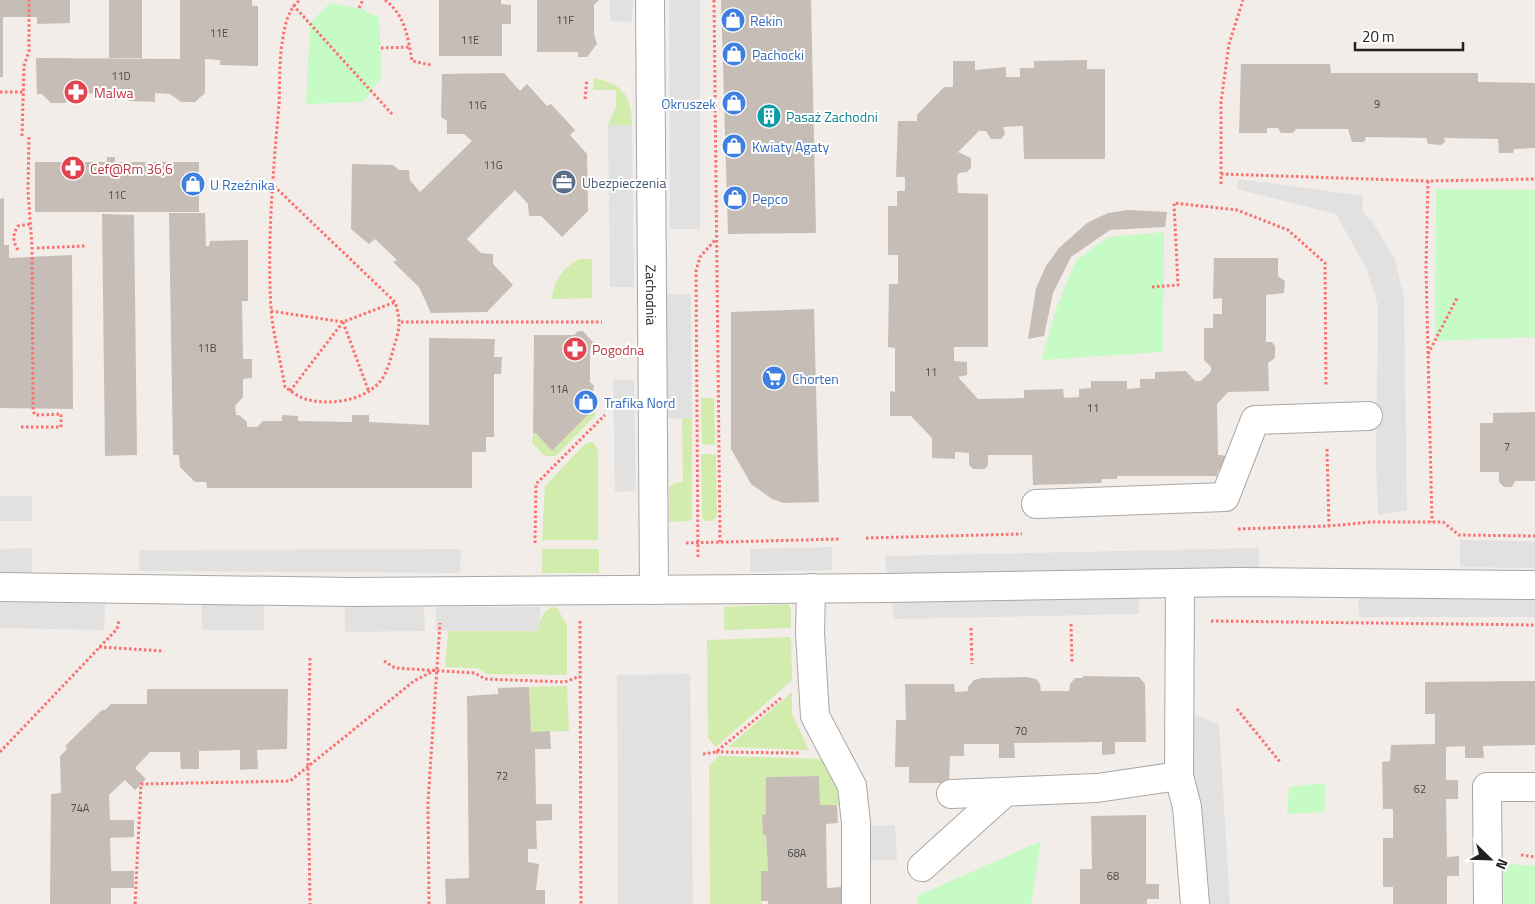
<svg xmlns="http://www.w3.org/2000/svg" width="1535" height="904" font-family="'Titillium Web',sans-serif">
<style>
.grass{fill:#d2ecae}
.park{fill:#c7fbc6}
.parking{fill:#e1e1e1}
.building{fill:#c7bdb7}
.lines{fill:none;stroke-linecap:round;stroke-linejoin:round}
.minor-casing{stroke:#a8a8a8;stroke-width:30}
.path{stroke:#fc706f;stroke-width:3;stroke-dasharray:2.5 2.5;stroke-linecap:butt}
.minor{stroke:#fff;stroke-width:28}
.labels{text-anchor:middle;dominant-baseline:central;stroke-width:4;stroke-linejoin:round;paint-order:stroke}
.number-label{font-size:11px;fill:#4a4846}
.shop-label{font-size:14px;fill:#366cbe;stroke:#fff;text-anchor:start}
.health-label{font-size:14px;fill:#be3a42;stroke:#fff;text-anchor:start}
.culture-label{font-size:14px;fill:#0d838f;stroke:#fff;text-anchor:start}
.service-label{font-size:14px;fill:#4e5e75;stroke:#fff;text-anchor:start}
.street-label{font-size:14px;fill:#212121;stroke:#fff}
</style>
<rect width="100%" height="100%" fill="#f2ede8"/>
<path class="grass" d="M594 78C623 84 632 96 632 125H608L616 106V90H593Z
M579 259H592V298L552 299C554 280 562 269 579 259Z
M590 398 596 399 595 416 556 456H545L532 443 533 433H536L552 451 590 413Z
M701 398H714L715 445 702 444Z
M682 418H692V517L690 521 669 522V487L675 483 683 482Z
M590 442 594 443 598 451V540H542L545 486 584 445Z
M701 454H716L717 517 712 521H705L702 517Z
M542 549H599V573H542Z
M788 604 791 609V628L724 630V607Z
M552 607 557 608 567 625V675L487 674 477 668 445 667 448 631H539C540 620 541 613 552 607Z
M791 637 792 680 716 747 708 738 707 640Z
M567 686 569 731 531 732 529 687Z
M792 692V714L809 750 728 747Z
M719 756 823 759 846 801V805H820L819 776 766 777V814L762 815 763 835H766L768 871H761L762 904H710L709 765Z"/>
<path class="park" d="M330 3 359 8 379 17 382 76 363 102 306 104 310 23Z
M1436 189 1535 190V337L1435 341Z
M1164 232 1163 352 1041 360 1057 306 1076 260 1108 237Z
M1325 783V812L1287 814 1289 787Z
M1041 841 1031 904H917V896Z
M1503 863 1535 866V904H1504Z"/>
<path class="parking" d="M610 0H633L632 22 610 21Z
M669 0H700V229H670Z
M608 125H632L634 287H610Z
M1239 179 1363 196 1362 211 1371 220 1395 259 1404 298 1407 510 1378 515 1376 457 1378 306 1367 270 1336 214 1237 189Z
M667 294H691L692 418 667 419Z
M613 380H634L636 491 615 492Z
M0 496H32V521H0Z
M1460 540 1535 541V568L1460 567Z
M832 547V570L750 572V549Z
M32 548V573H0V549Z
M1259 548V582L1138 584 1139 614 895 619 888 588 885 556Z
M461 549 460 573 139 571V550Z
M1358 583 1535 585V617H1359Z
M0 602 105 604 104 630 0 628Z
M202 605H264V630H202Z
M345 607H424L425 631 345 632Z
M436 607H540V631H436Z
M690 674 693 904H618L617 675Z
M1179 709 1219 724 1230 904H1195Z
M895 825 897 860H870L871 826Z"/>
<path class="building" d="M0 0H70V23L37 24V17H3V77H0Z
M109 0H142V58H109Z
M180 0H252V6H258V66L220 65V60L205 59V93L195 102H181L170 94 155 93V102L130 101 126 97 119 98 115 101 107 94 82 93 74 94 65 103H51L42 94H37L36 58 180 59Z
M439 0H501V4L511 5V24H502V56H439Z
M537 0H599L594 5V34L597 44 587 57H578V52H537Z
M721 0H811L816 233 728 234Z
M1087 60V69H1105V159H1024L1023 126 1003 127 1005 134 1001 139H991L986 131H979L958 152 971 158V168L967 172 959 173 957 176 958 193 988 194V347H954V361L967 362V375L958 377 978 399 1024 398V390L1063 389 1064 398 1079 397V389L1091 388V381H1127V389L1140 388V379H1155V372L1186 371 1195 381H1201L1211 371V367L1204 360V328H1213V314H1222V298L1213 299 1214 258H1278V276L1285 281 1284 293 1266 295V342H1272L1275 346V358L1268 363 1269 391 1228 392 1217 404 1218 455 1229 456V460L1218 471 1217 476H1117V479H1102L1101 483 1033 485 1032 455H988V465L985 469H973L969 465V453L955 452V459L932 458V438L911 416H890V391L895 392V348L888 347 889 284H898V255H888V206H897V191H905V177H896L898 121H917V115L944 87H953V61H975V70L1006 67V77H1020V68H1034V61Z
M1241 64H1330L1331 73H1478V82L1535 83V148L1514 149 1513 153H1499L1498 139 1444 138 1445 142 1441 145 1428 144 1426 138 1366 137 1364 142H1352L1348 129H1296L1293 133H1281L1278 128H1267V133H1239Z
M504 73 520 91 527 84 547 106 551 104 575 130 570 135 587 154 588 211 562 237 541 216H529L528 204 515 190 467 239 481 253 493 254V264L513 285 487 312 431 313 419 287 393 262 397 260 375 239 369 244 351 229 352 164 393 165 399 170H409L410 180 420 192 472 141 464 134H447V121L441 117 442 74Z
M107 157H115V162H199V212H35V162H107Z
M4 198V245H9V258L72 255 73 409 0 408V199Z
M1128 210 1167 212 1165 227 1110 230 1071 257 1053 293 1044 336 1028 339 1036 288 1046 266 1059 248 1087 223 1108 213Z
M169 213H205L206 246H209L210 241 248 240V301H242L243 359H252V378L243 379V397L235 406 236 415H239L247 422V427H257L263 421H282V415L298 416V421L352 422V415H369V422L429 425V338L495 339 494 357H502L501 374H494V437H486V452H472V488H207L206 482H195L180 467 179 455H173Z
M102 214 134 215 137 455 105 456Z
M814 309 819 502 784 503 772 499 751 484 731 449V312Z
M578 331H583L593 342 590 350V382L594 386 593 393 590 396V413L552 451 536 433H533L534 335H574Z
M1535 412V481H1515L1512 487H1504L1499 482V472H1480V423H1493V413Z
M1083 676 1139 677 1145 684 1146 742H1115V754L1102 755V742L1014 743 1015 758H999V744H964V756H950L949 783H909V767H895L896 720H906L905 684H954L955 692 968 691V687L974 680 981 678 1027 677 1036 679 1040 684 1041 691H1069L1070 684 1075 678H1083Z
M1535 681V745L1483 746 1484 758H1465V746L1446 747V780H1458V799H1446L1447 857 1459 856V876H1447V904H1393V887H1383V838H1393V809H1383L1382 762 1390 761 1391 745 1435 744V714H1425V682Z
M529 687 531 732 550 731 551 749H535L536 804H552V820L536 821 537 849H528V862L539 864 536 890H545V904H446L445 879 469 878 467 696 498 694V688Z
M147 689H288L287 749 257 750 258 769 240 770V750L199 751V769H181L180 752H150L135 768 146 779 135 790 125 780 109 795 110 820H134V837L110 838 111 871H134V888H111V904H50L51 794 61 793 60 756 67 749 65 746 103 709 104 711 111 704H147Z
M819 776 820 805H837L838 823 826 824 827 888 841 887V904H768V901H761V871H768L766 835H763L762 815 766 814V777Z
M1146 815V884H1159V899H1147V904H1080V869H1092L1091 816Z"/>
<g class="lines">
<defs>
<g id="minor">
<path id="s1" d="M650 0 654 590"/>
<path d="M1036 504 1225 497 1255 420 1368 416"/>
<path d="M1180 583 1179 776 1187 807 1195 904"/>
<path d="M0 587 351 592 888 588 1236 582 1535 585"/>
<path d="M811 588 810 633 815 716 852 786 856 823V904"/>
<path d="M951 794 1097 788 1179 776"/>
<path d="M922 867 1004 793"/>
<path d="M1488 904 1487 787H1535"/>
</g>
</defs>
<use href="#minor" class="minor-casing"/>
<path class="path" d="M385 0C405 15 408 37 412 61L431 65
M714 0 720 542
M293 5 392 114
M359 8 363 0
M381 48 410 47
M0 92H24
M585 99 587 79
M22 136 24 66 29 51V0
M1221 174 1428 181 1535 179
M1428 181 1426 267 1432 522
M1221 184V102L1229 44 1243 0
M274 186 395 302C402 325 399 329 393 350 391 358 388 368 384 376 369 401 331 406 305 399 298 397 291 391 285 387 281 362 273 335 271 309 267 242 273 172 279 105 280 85 279 64 282 44 284 29 287 10 300 0
M37 248 85 246
M18 250C13 242 12 235 18 226L31 224
M1152 287 1178 285 1174 203 1237 210 1288 230 1325 263 1326 386
M271 311 343 322 395 302
M343 322 369 392
M401 322H602
M1428 354 1457 298
M290 391 343 322
M21 427H61V414L38 415H35L33 411 32 246 28 191 29 135
M1327 449 1329 526
M1238 529 1329 526 1370 522H1443L1459 535 1535 536
M866 538 1022 534
M535 543 536 484 605 415
M686 543 840 539
M698 557 696 271 700 257 716 239
M580 621 581 904
M1211 621 1535 625
M1071 624 1072 662
M971 628 972 664
M99 647 164 651
M310 658 308 768 310 904
M384 661 395 668 475 673 485 679 565 682 580 676
M1237 709 1280 762
M0 752 117 629 119 620
M716 752 799 753
M703 754 716 752 781 698
M1521 855 1535 857
M135 904 141 784 290 781 414 681 437 669
M429 904 428 802 440 623"/>
<use href="#minor" class="minor"/>
</g>
<defs>
<symbol id="shop-disc" viewBox="-11 -11 22 22"><circle r="9.5" fill="#3f7fe0" stroke="#fff"/><path d="M-5-2.5h2.3a2.7 3.5 0 0 1 5.4 0H5L5.5 6h-11ZM-1.5-2.5h3a1.5 2.3 0 0 0-3 0Z" fill="#fff"/></symbol>
<symbol id="pharmacy-disc" viewBox="-11 -11 22 22"><circle r="9.5" fill="#e0444e" stroke="#fff"/><path d="M-2-6h4v4h4v4h-4v4h-4v-4h-4v-4h4Z" fill="#fff"/></symbol>
<symbol id="building-disc" viewBox="-11 -11 22 22"><circle r="9.5" fill="#0f9aa8" stroke="#fff"/><path d="M-4-6H4V6H1V3H-1V6H-4ZM-2.5-4.3h1.7v1.8h-1.7ZM.8-4.3h1.7v1.8H.8ZM-2.5-1h1.7V.8h-1.7ZM.8-1h1.7V.8H.8Z" fill="#fff"/></symbol>
<symbol id="office-disc" viewBox="-11 -11 22 22"><circle r="9.5" fill="#5c6f8a" stroke="#fff"/><path d="M-6-3h4V-5.5h4V-3h4V5H-6ZM-1-4.5V-3h2v-1.5ZM-6 0V1H6V0Z" fill="#fff"/></symbol>
<symbol id="supermarket-disc" viewBox="-11 -11 22 22"><circle r="9.5" fill="#3f7fe0" stroke="#fff"/><path d="M-6-5.5h2.5l.6 2H6L4.5 2H-2.5L-4.4-4H-6ZM-1.5 3.2a1.3 1.3 0 1 0 .1 0ZM3 3.2a1.3 1.3 0 1 0 .1 0Z" fill="#fff"/></symbol>
</defs>
<g fill-rule="evenodd">
<use href="#shop-disc" x="719" y="6" width="28" height="28"/>
<use href="#shop-disc" x="720" y="40" width="28" height="28"/>
<use href="#pharmacy-disc" x="62" y="78" width="28" height="28"/>
<use href="#shop-disc" x="720" y="89" width="28" height="28"/>
<use href="#building-disc" x="755" y="102" width="28" height="28"/>
<use href="#shop-disc" x="720" y="132" width="28" height="28"/>
<use href="#pharmacy-disc" x="59" y="154" width="28" height="28"/>
<use href="#office-disc" x="550" y="168" width="28" height="28"/>
<use href="#shop-disc" x="179" y="170" width="28" height="28"/>
<use href="#shop-disc" x="721" y="184" width="28" height="28"/>
<use href="#pharmacy-disc" x="561" y="335" width="28" height="28"/>
<use href="#supermarket-disc" x="760" y="364" width="28" height="28"/>
<use href="#shop-disc" x="572" y="388" width="28" height="28"/>
</g>
<g class="labels">
<g class="number-label">
<text x="565" y="20">11F</text>
<text x="219" y="33">11E</text>
<text x="470" y="40">11E</text>
<text x="121" y="76">11D</text>
<text x="1377" y="104">9</text>
<text x="477" y="105">11G</text>
<text x="493" y="165">11G</text>
<text x="117" y="195">11C</text>
<text x="207" y="348">11B</text>
<text x="931" y="372">11</text>
<text x="559" y="389">11A</text>
<text x="1093" y="408">11</text>
<text x="1507" y="447">7</text>
<text x="1021" y="731">70</text>
<text x="502" y="776">72</text>
<text x="1420" y="789">62</text>
<text x="80" y="808">74A</text>
<text x="797" y="853">68A</text>
<text x="1113" y="876">68</text>
</g>
<g class="shop-label">
<text x="750" y="20">Rekin</text>
<text x="752" y="54">Pachocki</text>
<text x="716" y="103" text-anchor="end">Okruszek</text>
<text x="752" y="146">Kwiaty Agaty</text>
<text x="210" y="184">U Rzeźnika</text>
<text x="752" y="198">Pepco</text>
<text x="792" y="378">Chorten</text>
<text x="604" y="402">Trafika Nord</text>
</g>
<g class="health-label">
<text x="94" y="92">Malwa</text>
<text x="90" y="168">Cef@Rm 36,6</text>
<text x="592" y="349">Pogodna</text>
</g>
<g class="culture-label">
<text x="786" y="116">Pasaż Zachodni</text>
</g>
<g class="service-label">
<text x="582" y="182">Ubezpieczenia</text>
</g>
<g class="street-label">
<text stroke="none"><textPath href="#s1" startOffset="295">Zachodnia</textPath></text>
</g>
</g>
<g transform="translate(1490 859) rotate(113)" stroke="#ffffff" stroke-width="4" paint-order="stroke">
<path d="M0-4L9 19L0 12L-9 19Z" fill="#212121"/>
<text y="-8" font-size="14" font-weight="bold" text-anchor="middle" fill="#212121">N</text>
</g>
<path d="M1355 42v8h108v-8" fill="none" stroke="#212121" stroke-width="2.5"/>
<text x="1362" y="42" font-size="15" fill="#212121" stroke="#ffffff" stroke-width="4" paint-order="stroke">20 m</text>
</svg>
